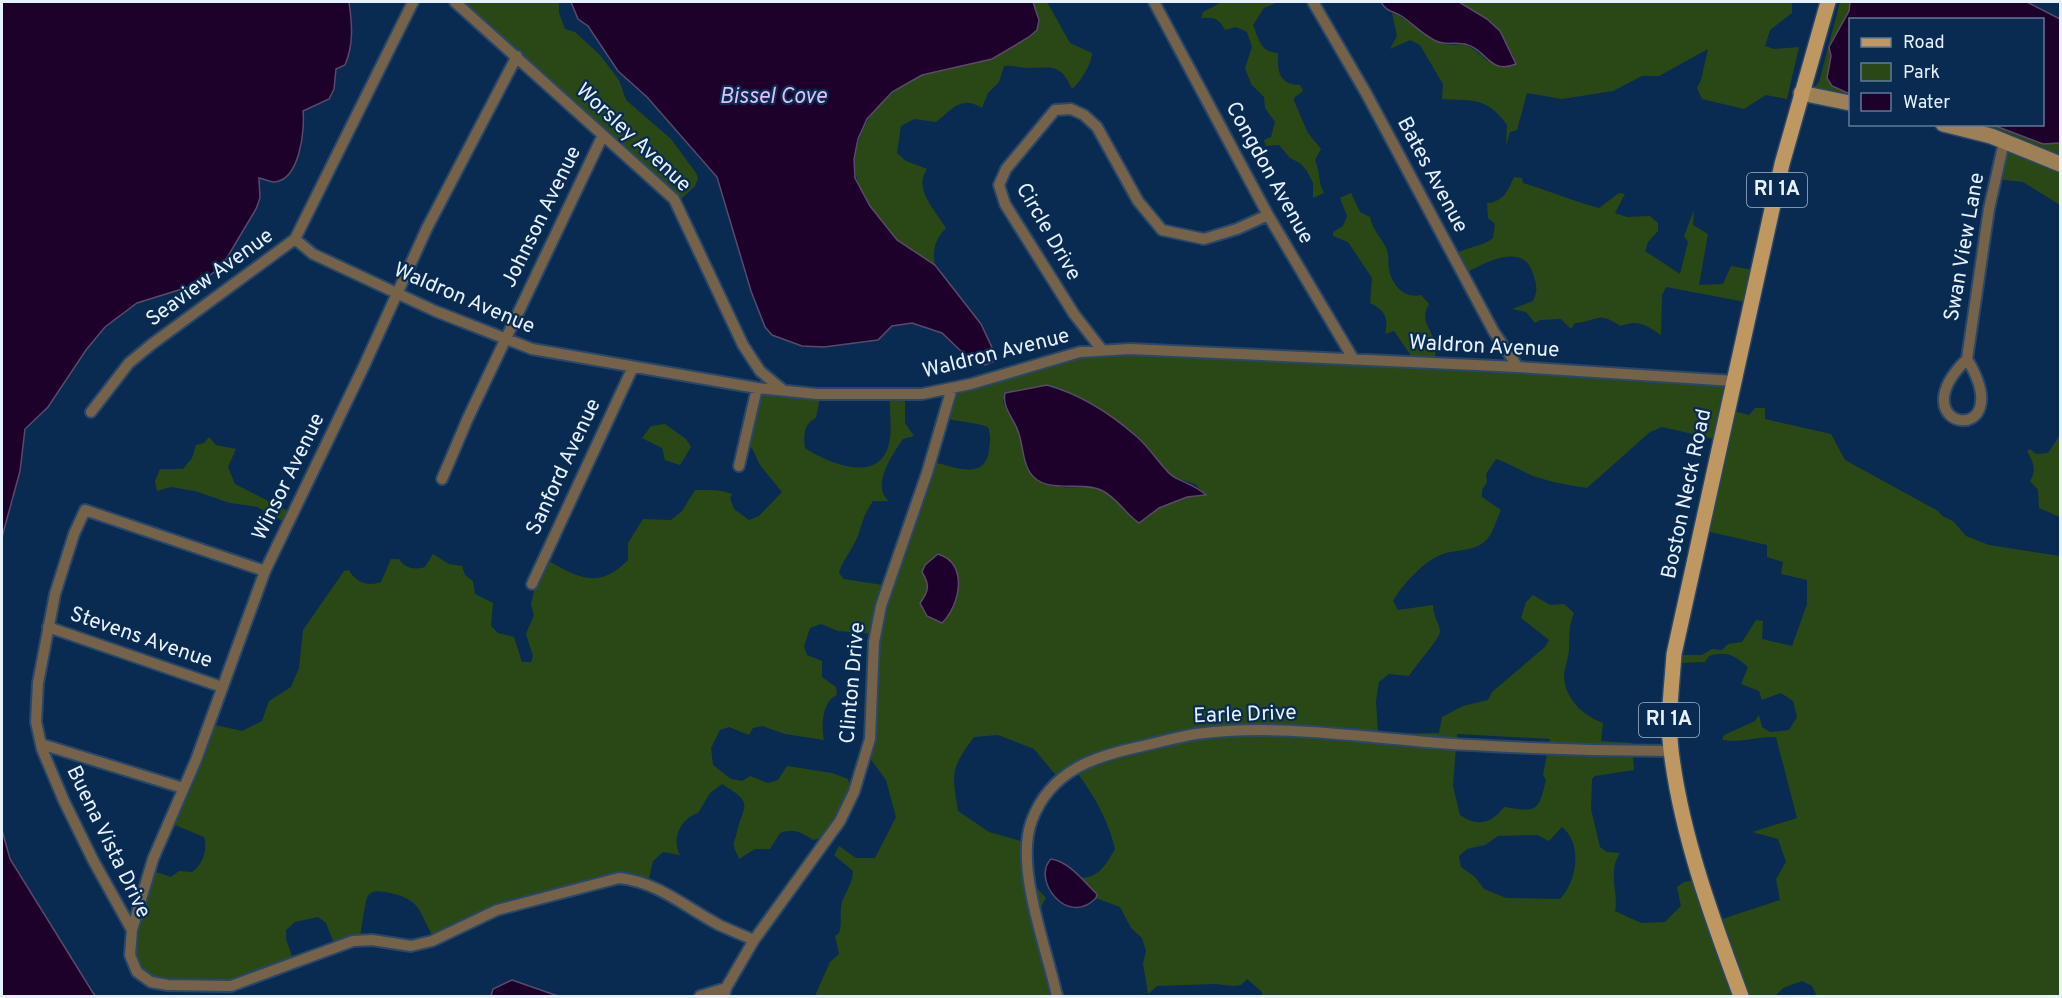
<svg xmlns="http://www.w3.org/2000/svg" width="2062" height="998" font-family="Overpass,sans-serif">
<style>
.green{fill:#2a4816;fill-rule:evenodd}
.water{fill:#1e012a;stroke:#5a496a;stroke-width:1.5}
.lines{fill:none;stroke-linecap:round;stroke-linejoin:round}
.street-casing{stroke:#284769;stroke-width:14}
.secondary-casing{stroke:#284769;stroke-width:18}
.primary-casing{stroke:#284769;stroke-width:18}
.street{stroke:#756248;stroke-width:10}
.secondary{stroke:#9e8057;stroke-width:15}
.primary{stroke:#be9761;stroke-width:15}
.labels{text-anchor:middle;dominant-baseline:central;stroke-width:4.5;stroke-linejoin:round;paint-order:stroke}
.shield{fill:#092b51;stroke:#a4b6ca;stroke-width:1.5}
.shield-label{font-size:20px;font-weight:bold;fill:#e7f1fe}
.street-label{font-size:21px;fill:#e7f1fe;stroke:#092b51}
.water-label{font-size:22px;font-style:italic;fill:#e2bff3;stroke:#092b51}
</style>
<rect width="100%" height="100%" fill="#092b51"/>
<path class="green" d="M455 2H559V13L565 29 575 32 600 55 619 80 626 100 671 139 696 173 698 178 695 186 678 202Z
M1033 2H1047L1070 43 1092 53C1092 63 1080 83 1072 89 1060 63 1053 68 1028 68 1020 68 1013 65 1004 66L999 82 988 93 982 108C961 95 953 109 936 122L914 119 901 126 897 153 906 161 927 169C913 189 935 210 946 228 935 240 932 249 935 265 923 256 909 249 897 240 877 224 851 183 855 157 863 107 901 79 947 67 975 60 990 61 1016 44 1022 40 1030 38 1035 32 1042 24 1036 11 1033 2Z
M1222 2H1278L1264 8 1253 25C1259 39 1260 52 1278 53 1277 71 1279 85 1300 85L1303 91 1294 98V101L1308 133 1321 149 1315 160C1320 171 1318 182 1324 193L1313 198V183L1307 171 1300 163 1290 158 1279 145 1266 146 1264 140 1271 137 1275 122 1265 108 1264 97 1251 84 1245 68 1252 47 1247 32 1236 27 1225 30C1219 18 1214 17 1201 18L1203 12Z
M1459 2H1792V13L1770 30 1765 46 1774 49 1799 47 1787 99 1766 95 1744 109 1702 99 1697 88 1701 80 1708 49 1659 76H1642L1613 91 1562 99 1527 93 1517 130 1510 132 1506 146 1507 125C1487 97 1474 101 1442 99L1443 84 1420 45 1410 40 1390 49 1397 36 1392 13C1408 18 1419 34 1436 41 1461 52 1459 33 1487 61L1514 57C1505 44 1500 29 1487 19 1478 12 1468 9 1459 2Z
M1840 2H1850L1849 11 1829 46 1831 56 1827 77 1832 86 1850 94V105L1809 92 1819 82Z
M1939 125H1993L2043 144 2060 143V205L2023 182 1997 179 2004 143Z
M1514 177 1522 178 1523 183C1549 191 1573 201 1599 208L1619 193 1625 194 1615 213 1627 217 1650 216 1658 223V231L1648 242 1645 251 1680 274 1688 242 1684 236 1694 210 1693 225 1708 234 1699 285 1723 284 1731 266 1759 271 1751 303 1666 287 1662 295 1661 335C1646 325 1639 319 1620 326 1598 310 1596 322 1575 323L1571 329 1561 319 1540 320 1535 323 1526 312 1512 309 1533 301C1538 290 1537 286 1533 274 1524 241 1484 263 1464 274L1456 253C1469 247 1483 246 1493 238L1495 224 1488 218 1487 203C1504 202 1508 190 1514 177Z
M1351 193 1360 212 1370 217C1374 234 1382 237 1387 250 1389 256 1388 264 1389 269 1392 286 1405 299 1421 295L1429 304C1419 321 1431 327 1435 344 1436 349 1435 357 1434 363L1727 382 1730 410 1749 415 1755 408H1765V419L1831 434 1845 460 1938 511 1942 516 1953 521 1966 536 1989 545 2060 556V996H1817L1812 986 1802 981 1783 988 1775 996H1262V992L1247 979 1241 985 1233 986 1216 984 1157 986 1148 994 1143 963 1146 951 1142 938 1131 928 1120 907 1096 898 1097 894 1081 878C1099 878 1107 863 1115 849 1108 819 1094 795 1075 770L1060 780 1034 749 998 735 974 737C950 770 952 772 958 811L989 832 1024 842 1031 882 1046 898 1037 914 1057 996H815L830 962 839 954 835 936 839 933C842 924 840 917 841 908 842 895 853 886 853 871L834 855 839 846 856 858H875L896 817 886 780 866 753 875 634 838 631 821 624 810 628 804 646 807 655 822 661V677L836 687 837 695C822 701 821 727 824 740L785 734 762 726 753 728 749 735 729 727 720 730 711 748 713 765 731 779 742 781 750 776 768 783 778 780 787 766 832 773 848 779 853 796 830 836 813 840C801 832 794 828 780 833L770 849H755L739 859C738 854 734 850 734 846 733 843 735 840 736 836 742 804 757 805 722 784L710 793 698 813C681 818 671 839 680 855L663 852 653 861 648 883 630 879 497 911 435 940C417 910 423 899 385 892 378 891 372 890 368 896 365 899 361 934 359 942L335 946 326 923 318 917 295 922 286 930V939L294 962 241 985 170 986 136 973 133 929 150 870 171 877 179 871 192 872C203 865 208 849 204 837L170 823 211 724 242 731 262 721 269 701 291 687 299 668 303 630 344 571 349 570C355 582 368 587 381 582L391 559H399C406 569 414 570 425 567L433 554 449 564 462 566 465 575 473 581 475 594 493 603 491 626 498 633 514 637 522 662H531L533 656 526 634 534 615 531 605 537 576 544 558C576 577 598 591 628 560V543L643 519 671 520 682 511 695 490C707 490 721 489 732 494L730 498 734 509 749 520 759 516 782 492 760 465 752 448 746 445 755 392 820 398 816 418C804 422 803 437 805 448 831 465 884 486 890 438 892 425 889 410 890 397H905V423L914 436 903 439C893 454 870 486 889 501H873C861 518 863 526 855 542 850 553 842 561 839 573L844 579 889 586 932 462C954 466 985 482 989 450 990 441 991 436 988 427 974 422 959 422 945 418L952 390 1083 352 1416 363 1394 331 1385 334C1389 318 1385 310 1370 303L1372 278 1348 242 1333 236V232L1343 226 1347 216 1340 198ZM1047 385 1095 407 1137 436 1172 477 1195 484 1206 495 1187 497 1159 508 1139 522C1124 514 1116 496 1100 489 1086 484 1071 490 1058 486 1048 483 1038 475 1029 471L1018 431 1003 403 1005 393ZM1662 427 1719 440 1706 531 1767 545V557L1783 562 1781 574 1807 580V604L1792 646 1762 639 1763 621 1756 620 1742 642 1728 644 1722 650 1712 649 1702 655H1680V663L1705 662 1709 656C1726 650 1736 656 1748 667L1741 684 1759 691 1762 700 1781 693 1793 701 1797 717 1789 730 1770 732 1762 727 1759 715 1755 721 1724 735 1722 740C1742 743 1757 736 1776 737L1797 818 1752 832 1778 839 1786 862 1776 879 1780 900 1716 921 1700 879 1684 882 1677 887 1681 906 1665 922 1641 923 1615 911C1619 894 1607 872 1620 853L1607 852 1600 847 1591 809 1592 779 1595 776 1634 770 1632 743 1601 741 1603 723C1584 716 1566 700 1564 678 1564 669 1568 659 1569 650 1570 634 1568 629 1574 613L1564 604 1550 605 1533 595 1526 602 1521 618 1549 640 1545 647 1492 692 1488 700 1463 706 1442 717 1439 733 1378 734 1376 701 1379 682 1389 674 1409 676C1415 666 1440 638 1440 632 1440 624 1433 616 1433 605L1398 610 1393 601C1401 586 1426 559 1443 554 1457 549 1471 552 1483 543 1493 536 1496 520 1501 510L1482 497V490L1487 482 1486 474 1496 459C1509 463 1519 470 1531 475 1549 482 1568 485 1587 488L1650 432ZM938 555 927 616 920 604C929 591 930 585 922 572L925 565ZM1457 734 1550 739 1543 775 1546 780C1538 813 1537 812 1504 807 1491 824 1478 827 1460 815L1453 786ZM1562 827C1583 844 1577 881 1560 899L1506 898 1484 889 1475 877 1461 867 1459 856 1467 849 1485 845 1498 836 1537 835 1549 841Z
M665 424 686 439 691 447 680 465 665 460 662 448 642 438 651 426Z
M2060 435V517L2039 508 2038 490 2030 481C2037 470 2033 462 2027 451L2030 449 2036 454 2048 453Z
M209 437 216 445 236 449 228 467 235 484 292 513 285 522 257 507 230 503 195 491 171 487 157 491 155 481 160 469H183L192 458 196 445 204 443Z"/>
<path class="water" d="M2 2H349C352 24 354 44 345 65L336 69 334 89 329 99 303 111C305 129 300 182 273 182 268 181 264 179 259 178L260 198 256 209 222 266 198 284 137 303 105 327 86 350 48 407 25 429 20 471 2 537Z
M571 2H1033L1039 20 1037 30 1029 37 992 59 922 75 892 92 867 119 858 139 854 159 855 178 870 206 897 240 935 265 981 324 994 352 993 362 985 365 965 355 942 333 912 323 892 326 878 340 824 347 802 346 772 335 765 327 751 291 717 177 647 97 618 71 588 26 578 19Z
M1381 2H1459L1487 19 1500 31 1516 64C1490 75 1486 50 1468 45 1458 41 1446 46 1436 41 1423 35 1414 25 1403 17 1394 11 1386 12 1381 2Z
M1850 2H2027L2060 19V143L2043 144 1993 125 2042 124V20H1850V94L1832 86 1827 78 1831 56 1829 47 1849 11Z
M1047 385C1079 394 1111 414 1136 436 1149 447 1158 462 1170 474 1179 482 1193 483 1206 495L1187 497 1159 508 1139 523C1125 514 1117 497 1101 490 1080 480 1043 496 1029 471 1022 459 1023 443 1018 431 1013 417 1002 408 1005 393Z
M938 554C969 563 960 606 942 623L927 616 920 603C929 591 930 585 922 572L925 565Z
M2 830 10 859 95 996H2Z
M1051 859C1070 862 1083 881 1097 894L1096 898C1067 928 1031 879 1051 859Z
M512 980 558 996H491L493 989Z"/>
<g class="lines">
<defs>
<path id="street" d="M455 2 674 199 743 345 760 371 783 390
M1154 2 1268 215 1354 360
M1313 2 1366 93 1494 332 1518 367
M295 239 313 254 435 311 532 349 757 388 817 394H922L971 384 1080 352 1130 349 1518 367 1734 381
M1102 350 1074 314 1005 204 999 185 1006 169 1055 110 1071 109 1084 115 1097 127 1138 201 1162 230 1204 239 1237 229 1268 215
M1967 359C1894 431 2022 450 1967 359L1989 209 2004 142
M91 412 129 363 152 344 295 239 413 2
M739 466 757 388
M442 479 468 418 603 135
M265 571 85 510 74 534 55 594 38 683 36 722 42 749 64 801 93 860 132 930 130 955 137 972 151 982 168 985 231 986 353 941 372 940 411 946 432 941 497 910 619 878C658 882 685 907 719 925 730 930 742 935 754 940
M532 584 633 367
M48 627 222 687
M41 744 183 788
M132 930 153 859 196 760 265 571 364 366 427 228 517 56
M700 996 726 988
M724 996 726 988 754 940 840 821 854 792 870 739 874 642 881 606 927 473 952 388
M1057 996C1047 949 1014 866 1032 820 1051 770 1095 756 1143 746 1160 742 1178 737 1196 734 1287 722 1381 741 1472 745 1538 749 1604 751 1671 751"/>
<path id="secondary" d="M1801 93 1850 103
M1943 124 1991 136 2060 164"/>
<path id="primary" d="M1741 996C1712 918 1681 834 1671 750 1667 718 1672 686 1674 654L1782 164 1828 2"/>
</defs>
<use href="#street" class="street-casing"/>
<use href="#secondary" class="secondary-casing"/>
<use href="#primary" class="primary-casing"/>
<use href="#street" class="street"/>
<use href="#secondary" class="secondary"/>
<use href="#primary" class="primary"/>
</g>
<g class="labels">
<g class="shield">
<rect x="1747" y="173" width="60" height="34" rx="4.5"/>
<rect x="1639" y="703" width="60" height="34" rx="4.5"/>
</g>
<g class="shield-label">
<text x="1777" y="190">RI 1A</text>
<text x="1669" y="720">RI 1A</text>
</g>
<g class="street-label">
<text transform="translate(633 138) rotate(43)">Worsley Avenue</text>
<text transform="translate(1269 173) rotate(61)">Congdon Avenue</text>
<text transform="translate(1432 175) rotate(62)">Bates Avenue</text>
<text transform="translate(542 217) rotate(-64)">Johnson Avenue</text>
<text transform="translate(1048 232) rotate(60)">Circle Drive</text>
<text transform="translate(1965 247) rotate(-80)">Swan View Lane</text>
<text transform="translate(210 278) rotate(-36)">Seaview Avenue</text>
<text transform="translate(464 299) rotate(23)">Waldron Avenue</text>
<text transform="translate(1484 347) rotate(3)">Waldron Avenue</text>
<text transform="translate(996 354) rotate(-14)">Waldron Avenue</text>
<text transform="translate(564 467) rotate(-65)">Sanford Avenue</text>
<text transform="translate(289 477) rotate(-64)">Winsor Avenue</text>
<text transform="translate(1687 494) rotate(-78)">Boston Neck Road</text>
<text transform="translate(141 638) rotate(19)">Stevens Avenue</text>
<text transform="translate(853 683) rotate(-85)">Clinton Drive</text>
<text transform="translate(1245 715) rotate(-2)">Earle Drive</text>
<text transform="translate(108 842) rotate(64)">Buena Vista Drive</text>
</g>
<g class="water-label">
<text x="773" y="97">Bissel Cove</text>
</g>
</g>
<rect width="2062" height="998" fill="none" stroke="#e7f1fe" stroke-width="6"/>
<rect x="1849" y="18" width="195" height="108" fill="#092b51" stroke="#627a96" stroke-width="1.5"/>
<rect x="1861" y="38" width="30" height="9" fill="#be9761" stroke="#627a96" stroke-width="1.5"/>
<text x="1903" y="48" font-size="18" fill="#e7f1fe">Road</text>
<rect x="1861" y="63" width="30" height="18" fill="#2a4816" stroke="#627a96" stroke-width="1.5"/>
<text x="1903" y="78" font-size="18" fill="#e7f1fe">Park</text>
<rect x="1861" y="93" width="30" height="18" fill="#1e012a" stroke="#627a96" stroke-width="1.5"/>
<text x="1903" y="108" font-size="18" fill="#e7f1fe">Water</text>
</svg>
